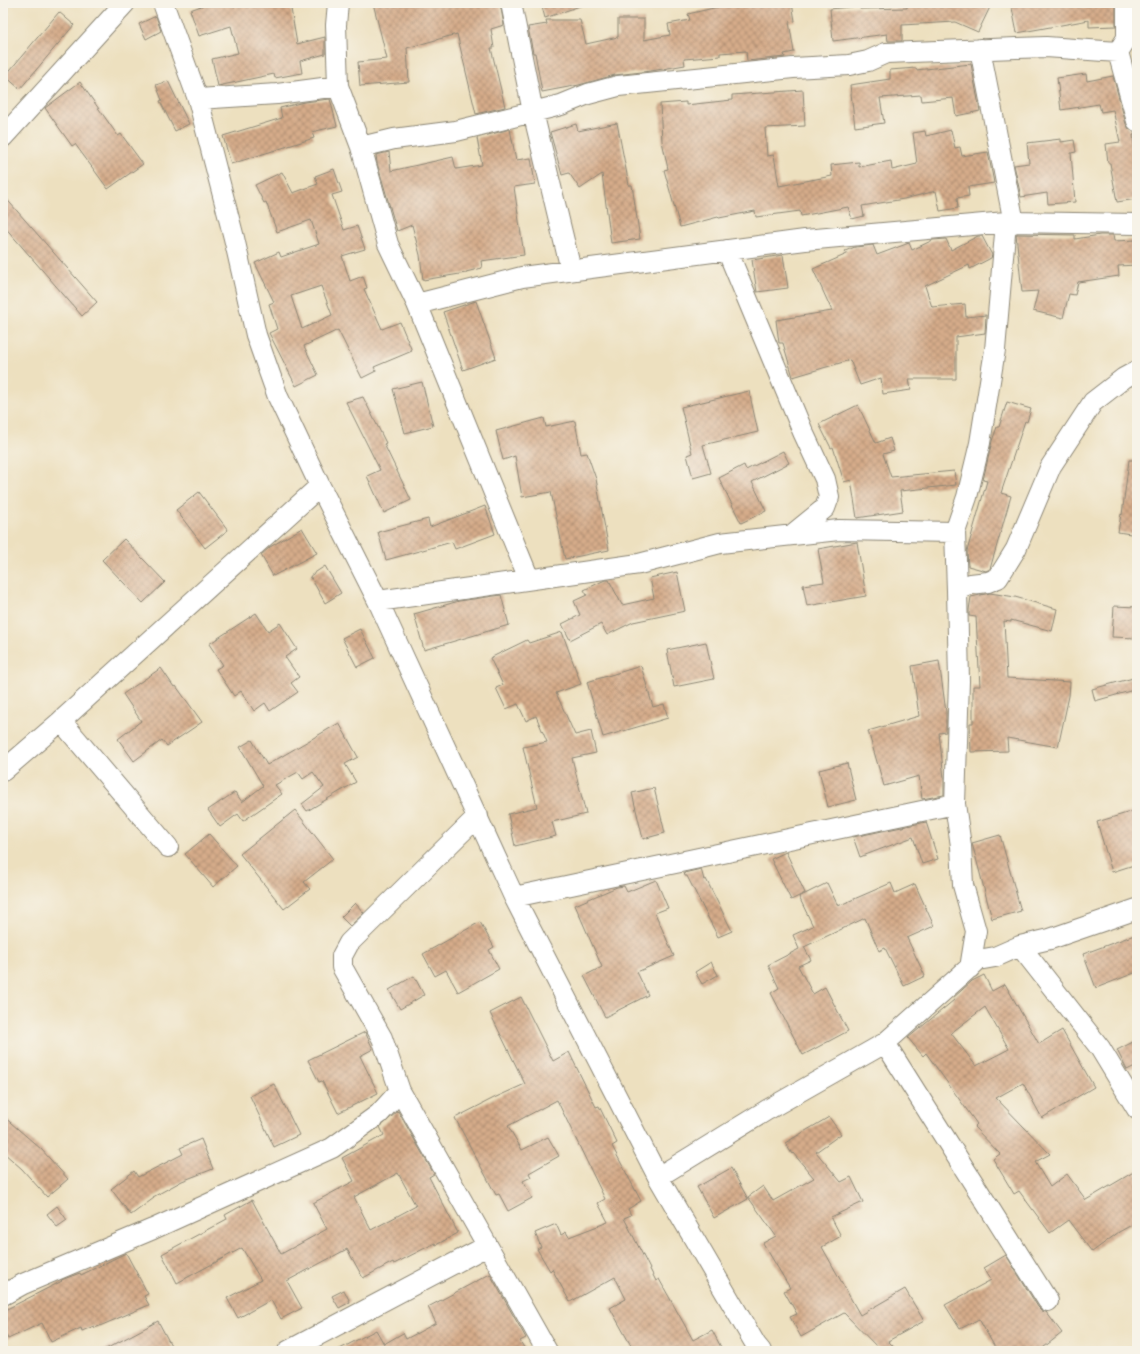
<svg xmlns="http://www.w3.org/2000/svg" width="1140" height="1354" font-family="'Gochi Hand',sans-serif">
<style>
.building{fill:url(#building-cross-hatch);fill-rule:evenodd}
.lines{fill:none;stroke-linecap:round;stroke-linejoin:round}
.minor-casing{stroke:#8c8675;stroke-width:22}
.minor{stroke:#fff;stroke-width:20}
</style>
<defs>
<pattern id="building-cross-hatch" width="8" height="8" patternUnits="userSpaceOnUse"><rect width="8" height="8" fill="#d5ac8a"/><path d="M0 0l8 8M0 8l8-8" fill="none" stroke="#ad8c71"/></pattern>
</defs>
<rect width="100%" height="100%" fill="#f7f3e8"/>
<filter id="ink" filterUnits="userSpaceOnUse"><feTurbulence type="fractalNoise" baseFrequency=".025" numOctaves="2"/><feDisplacementMap in="SourceGraphic" scale="8" xChannelSelector="R" yChannelSelector="G"/><feConvolveMatrix kernelMatrix="1 2 1 2 8 2 1 2 1" color-interpolation-filters="sRGB"/></filter>
<filter id="wash" filterUnits="userSpaceOnUse"><feTurbulence type="fractalNoise" baseFrequency=".012" numOctaves="4" result="noise"/><feDisplacementMap in="SourceGraphic" scale="16" xChannelSelector="R" yChannelSelector="G"/><feGaussianBlur stdDeviation="0.9" result="paint"/><feColorMatrix in="noise" values="0 0 0 0 0 0 0 0 0 0 0 0 0 0 0 0 0 1.4 0 .05"/><feComposite in="paint" operator="in"/></filter>
<g filter="url(#wash)">
<rect width="100%" height="100%" fill="#ede0bf"/>
<g id="blocks">
<path class="building" d="M210 3H233L234 7 245 3H290L297 44 325 37V54L300 61 302 73 275 78 274 74 218 86 212 59 238 53 231 26 199 36 190 10Z
M373 3H500L504 25 491 29 494 48H491L505 107 476 114 457 34 407 48 409 82 360 86 358 62 387 59Z
M541 3H582L583 5 545 18Z
M718 3H792L795 21 789 22 794 52 784 54 785 57 747 61 746 51 720 53V56L684 59 685 65 651 71 615 75 579 85 542 92 535 53H533L528 27 547 24 546 20H580L586 44 618 37V19H644V40L670 35 668 24 690 20 688 14 718 7Z
M907 3H992L978 32 955 22 902 25V41H888L887 34 833 41 830 9 859 6 860 9 907 8Z
M1011 3H1116V26L1089 27V20L1017 33Z
M59 12 74 25 20 89 5 76Z
M156 16 161 31 146 39 139 24Z
M971 64 980 111 956 116 953 98 922 101 921 95 880 98 884 123 855 127 850 85 890 79V70L916 68V70Z
M1086 74 1087 81 1113 76 1126 124 1129 129 1134 132 1135 135H1133L1137 172V199L1117 202 1110 163H1108L1106 144 1120 142 1113 110 1101 112 1099 104 1061 110 1057 78Z
M168 81 189 124 175 131 160 101 162 100 156 85Z
M80 82 118 136 121 134 143 164 108 189 75 144 72 146 45 108Z
M803 90 805 126 765 128 767 156 774 155 779 186 832 176 831 165 859 162V167L891 161 892 170 917 164 913 133 925 131 926 136 951 130 955 148 960 147 962 156 988 152 994 183 968 187 969 196 957 198 958 208 940 211 936 191 904 199 862 206 864 216 852 219 848 207 801 216 800 211 756 217 755 211 719 218 718 217 680 227 664 170 668 169 662 141 660 104 686 102V105L732 100V95Z
M330 99 337 126 312 132 314 138 231 164 223 136 282 118 280 108 304 102Z
M617 123 629 185H632L640 239 611 243 602 174 580 189 569 173 562 175 550 132 576 124 578 131Z
M510 129 516 160 531 158 535 184 514 187 524 255 481 261 482 268 466 272V273L423 280 420 255 412 225 397 231 377 163 376 155 389 152 391 171 453 157 456 169 482 165 477 138Z
M1061 139V142L1074 140 1076 152 1071 153 1075 202 1048 204 1047 193 1021 197 1014 165 1029 163 1027 143Z
M334 169 342 192 332 195 344 230 357 226 365 249 342 256 350 281 363 276 367 288 364 289 382 329 400 322 412 351 374 367 376 371 362 378 338 330 304 346 318 375 296 386 269 333 277 329 269 304 274 302 255 263 279 252 281 257 319 244 311 220 277 232 266 202 264 203 255 185 282 172 293 193 318 184 315 176ZM321 286 332 315 302 329 291 296Z
M3 195 97 302 82 316 3 225Z
M1016 234 1075 235V239L1100 235H1113L1114 241 1137 240V265L1118 266 1119 276 1078 282 1075 295 1069 294 1063 318 1033 311 1038 291 1022 292Z
M978 236H982L992 255 991 258 970 269 969 265 925 286 932 307 965 304 966 317 986 315 985 333 956 337V379H909L911 390 883 394 881 378 860 385 850 360 793 377 783 343H779L776 320 832 311 813 269 847 254 845 251 855 247 873 245 877 255 909 243 912 250 933 240 946 239 951 250Z
M783 255 788 288 757 292 752 260Z
M476 301 496 358 463 370 443 312Z
M422 382 433 426 405 433 393 389Z
M749 391 758 432 703 445 711 473 693 478 687 455 692 453 681 407Z
M363 397 386 443 384 444 411 500 384 513 367 476 380 470 346 402Z
M1007 402 1031 409 1027 422 1025 421 1001 493 1011 496 990 569 986 571 968 566 967 551 987 481 983 480 992 441 997 427H999Z
M858 405 876 443 890 438 894 451 883 454 891 477 954 471 956 485 900 491 903 511 857 518 851 480 844 482 833 447 831 448 819 424Z
M544 418 546 427 575 421 581 454 587 453 596 479 609 550 565 559 551 492 522 497 515 456 503 460 496 431Z
M783 451 789 463 752 482 766 511 741 523 719 478 744 465 746 470Z
M1129 460H1137V535L1118 532 1121 514 1122 515Z
M199 492 228 530 205 548 176 510Z
M485 506 495 534 455 549 452 542 386 560 378 532 428 519 430 527Z
M302 528 317 553 273 576 261 555 270 547Z
M124 539 165 582 143 603 102 560Z
M857 542 866 596 807 606 803 585 824 582 818 549Z
M325 566 341 593 325 603 310 576Z
M677 572 685 611 633 622 607 635 601 624 570 640 562 624 580 615 574 601 587 595 584 590 605 580H609L622 605 654 598 650 578Z
M990 593 1015 597 1057 609 1052 631 1011 620V622L1004 621 1007 678 1070 682 1069 696 1058 747 1007 738 1008 751 971 752 970 723H973V686H980L976 617 969 616V610L971 597Z
M501 595 509 625 424 650 414 614 459 601Z
M1114 606 1137 607V638L1112 637Z
M256 613 268 631 280 623 297 649 285 657 299 677 291 683 298 692 270 711 265 703 254 711 241 691 234 696 216 669 223 665 209 644Z
M360 629 375 658 357 667 342 638Z
M562 632 581 684 556 693 575 735 591 731 596 753 572 758 586 814 552 822 556 836 515 846 508 814 537 807 523 747 547 742 536 716 526 721 518 704 506 709 496 688 503 685 490 658 527 640 529 643Z
M706 642 714 679 674 687 667 650Z
M939 661 946 712V732L939 733 944 778V795L922 799 919 776 884 786 868 731 919 716 912 666Z
M641 666 653 707 664 704 668 718 603 737 587 682Z
M161 668 174 687 176 686 202 722 167 746 162 740 134 761 118 739 141 721 123 694Z
M1137 677V689L1095 701 1092 689Z
M339 723 358 757 345 764 356 782 307 811 302 804 324 787 313 772 303 779 298 772 275 785 282 794 243 821 238 814 220 827 208 810 235 792 242 802 263 786 240 747 252 740 267 765Z
M847 763 856 800 828 807 819 770Z
M654 788 665 833 643 839 632 793Z
M295 810 333 859 304 882 310 889 284 909 240 854Z
M1137 810V864L1112 872 1097 822Z
M926 822 938 859 922 864 913 837 860 857 853 837Z
M209 834 237 866 213 887 185 854Z
M1000 835 1021 911 992 919 972 843Z
M786 852 805 893 791 900 771 859Z
M701 869 704 880 706 879 732 931 718 937 687 876H685L684 873Z
M656 880 668 908 655 913 674 956 637 972 648 995 605 1017 584 976 602 967 575 905 617 887 624 886 627 892Z
M827 883 838 906 891 883 895 893 915 884 934 926 907 938 925 976 904 986 885 948 879 951 865 918 804 947 811 960 798 966 813 994 825 987 848 1031 803 1055 771 993 779 988 768 965 799 949 793 935 813 926 799 897Z
M355 903 364 913 350 926 341 917Z
M480 922 494 947 489 950 499 969 458 992 446 970 435 976 423 954Z
M1137 934V972L1096 988 1083 954Z
M711 962 718 975 702 984 695 972Z
M984 975 992 991 1005 984 1039 1044 1062 1030 1094 1087 1042 1118 1023 1083 996 1098 1050 1154 1035 1162 1050 1187 1067 1174 1086 1200 1137 1170V1222L1119 1232 1092 1252 1068 1220 1050 1233 1019 1191 1014 1194 993 1159 1000 1154 974 1127 977 1124 926 1053 923 1056 908 1038 954 1000 953 998 972 981ZM985 1007 1009 1049 976 1066 951 1033Z
M414 976 424 995 400 1009 389 990Z
M521 997 553 1061 569 1052 596 1107 599 1106 617 1143 612 1146 641 1201 628 1209 631 1215 624 1218 656 1281 659 1279 693 1340 712 1330 723 1351H634L610 1308 626 1299 615 1277 570 1302 552 1269 550 1271 537 1249 541 1247 535 1233 556 1224 561 1235 566 1232 569 1237 608 1222 598 1203 605 1199 557 1100 508 1126 522 1150 548 1137 559 1156 529 1173 531 1177 523 1181 532 1198 508 1211 499 1194 496 1195 455 1118 494 1098 525 1084 490 1013Z
M365 1032 373 1049 360 1056 378 1093 338 1113 322 1081 319 1082 308 1060Z
M1137 1040V1065L1127 1070 1117 1050Z
M274 1084 299 1135 274 1147 250 1096Z
M398 1111 434 1174 429 1177 458 1233 436 1245 435 1243 394 1264 393 1262 363 1278 347 1249 287 1281 302 1308 281 1319 271 1300 238 1318 227 1298 261 1280 242 1248 177 1283 162 1254 227 1219 225 1215 252 1200 281 1254 327 1229 313 1203 354 1181 342 1158 384 1135 380 1127ZM398 1173 416 1206 371 1230 354 1197Z
M3 1116 41 1149 68 1179 47 1197 22 1169 3 1152Z
M829 1117 841 1134 816 1152 841 1182 851 1177 863 1202 831 1217 841 1236 822 1247 860 1315 905 1289 924 1321 888 1341 898 1351H881L844 1313 801 1337 790 1317 797 1314 784 1291 790 1288 763 1243 776 1236 748 1197 763 1186 773 1201 814 1178 793 1153 792 1154 785 1143Z
M201 1139 213 1169 182 1181 153 1197 154 1198 131 1215 111 1189 134 1171 138 1177 183 1154 180 1148Z
M731 1168 748 1199 714 1218 697 1187Z
M57 1206 67 1220 57 1227 47 1214Z
M126 1253 148 1294 144 1296 149 1305 95 1328 94 1326 82 1331 81 1328 51 1342 42 1323 8 1339 3 1329V1311L62 1281 61 1280 80 1273 81 1275Z
M1006 1255 1038 1307 1042 1311 1046 1312 1062 1333 1039 1351H997L979 1319 960 1329 945 1305 991 1280 984 1268Z
M490 1274 526 1338 520 1341 526 1351H336L376 1330 384 1344 403 1333 406 1339 436 1323 428 1307Z
M344 1290 350 1302 339 1308 332 1296Z
M158 1321 174 1351H102Z"/>
</g>
</g>
<g filter="url(#ink)">
<use href="#blocks" fill-opacity="0" stroke="#8c8675" stroke-width="1"/>
<g class="lines">
<defs>
<path id="minor" d="M163 3 198 99 234 238 256 335 278 397 320 486 378 601 514 897 658 1177 756 1345 761 1351
M338 3 336 25 338 86 361 147 388 244 417 304 529 579
M511 3 533 112 571 270
M1127 3V38L1118 52 1137 121
M980 49 1014 223
M198 99 277 94 338 86
M3 137 125 3
M361 147 394 139 456 131 561 105 588 94 618 86 793 68 849 65 868 61 886 53 1046 47 1118 52
M727 250 803 432 825 479 829 497 825 508 793 534
M417 304 522 277 805 240 1006 222 1137 224
M957 590 971 584 988 582 998 578 1016 549 1051 466 1093 402 1124 378 1137 371
M378 601 639 564 720 543 839 530 955 532
M61 721 168 847
M3 771 61 721 320 486
M478 816 349 943 342 956V967L382 1038 400 1091 547 1351
M514 897 955 804
M1020 946 1100 1048 1137 1109
M970 968 976 931 963 885 961 846 955 804 959 681 957 590 955 532 967 497 980 443 995 350 1006 222
M885 1043 1048 1301
M658 1177 767 1110 885 1043 978 960 995 957 1020 946 1050 939 1137 909
M3 1295 23 1284 153 1229 332 1148 379 1114 400 1091
M288 1351 487 1246"/>
</defs>
<use href="#minor" class="minor-casing"/>
<use href="#minor" class="minor"/>
</g>
</g>
<rect width="1140" height="1354" fill="none" stroke="#f7f3e8" stroke-width="16"/>
</svg>
